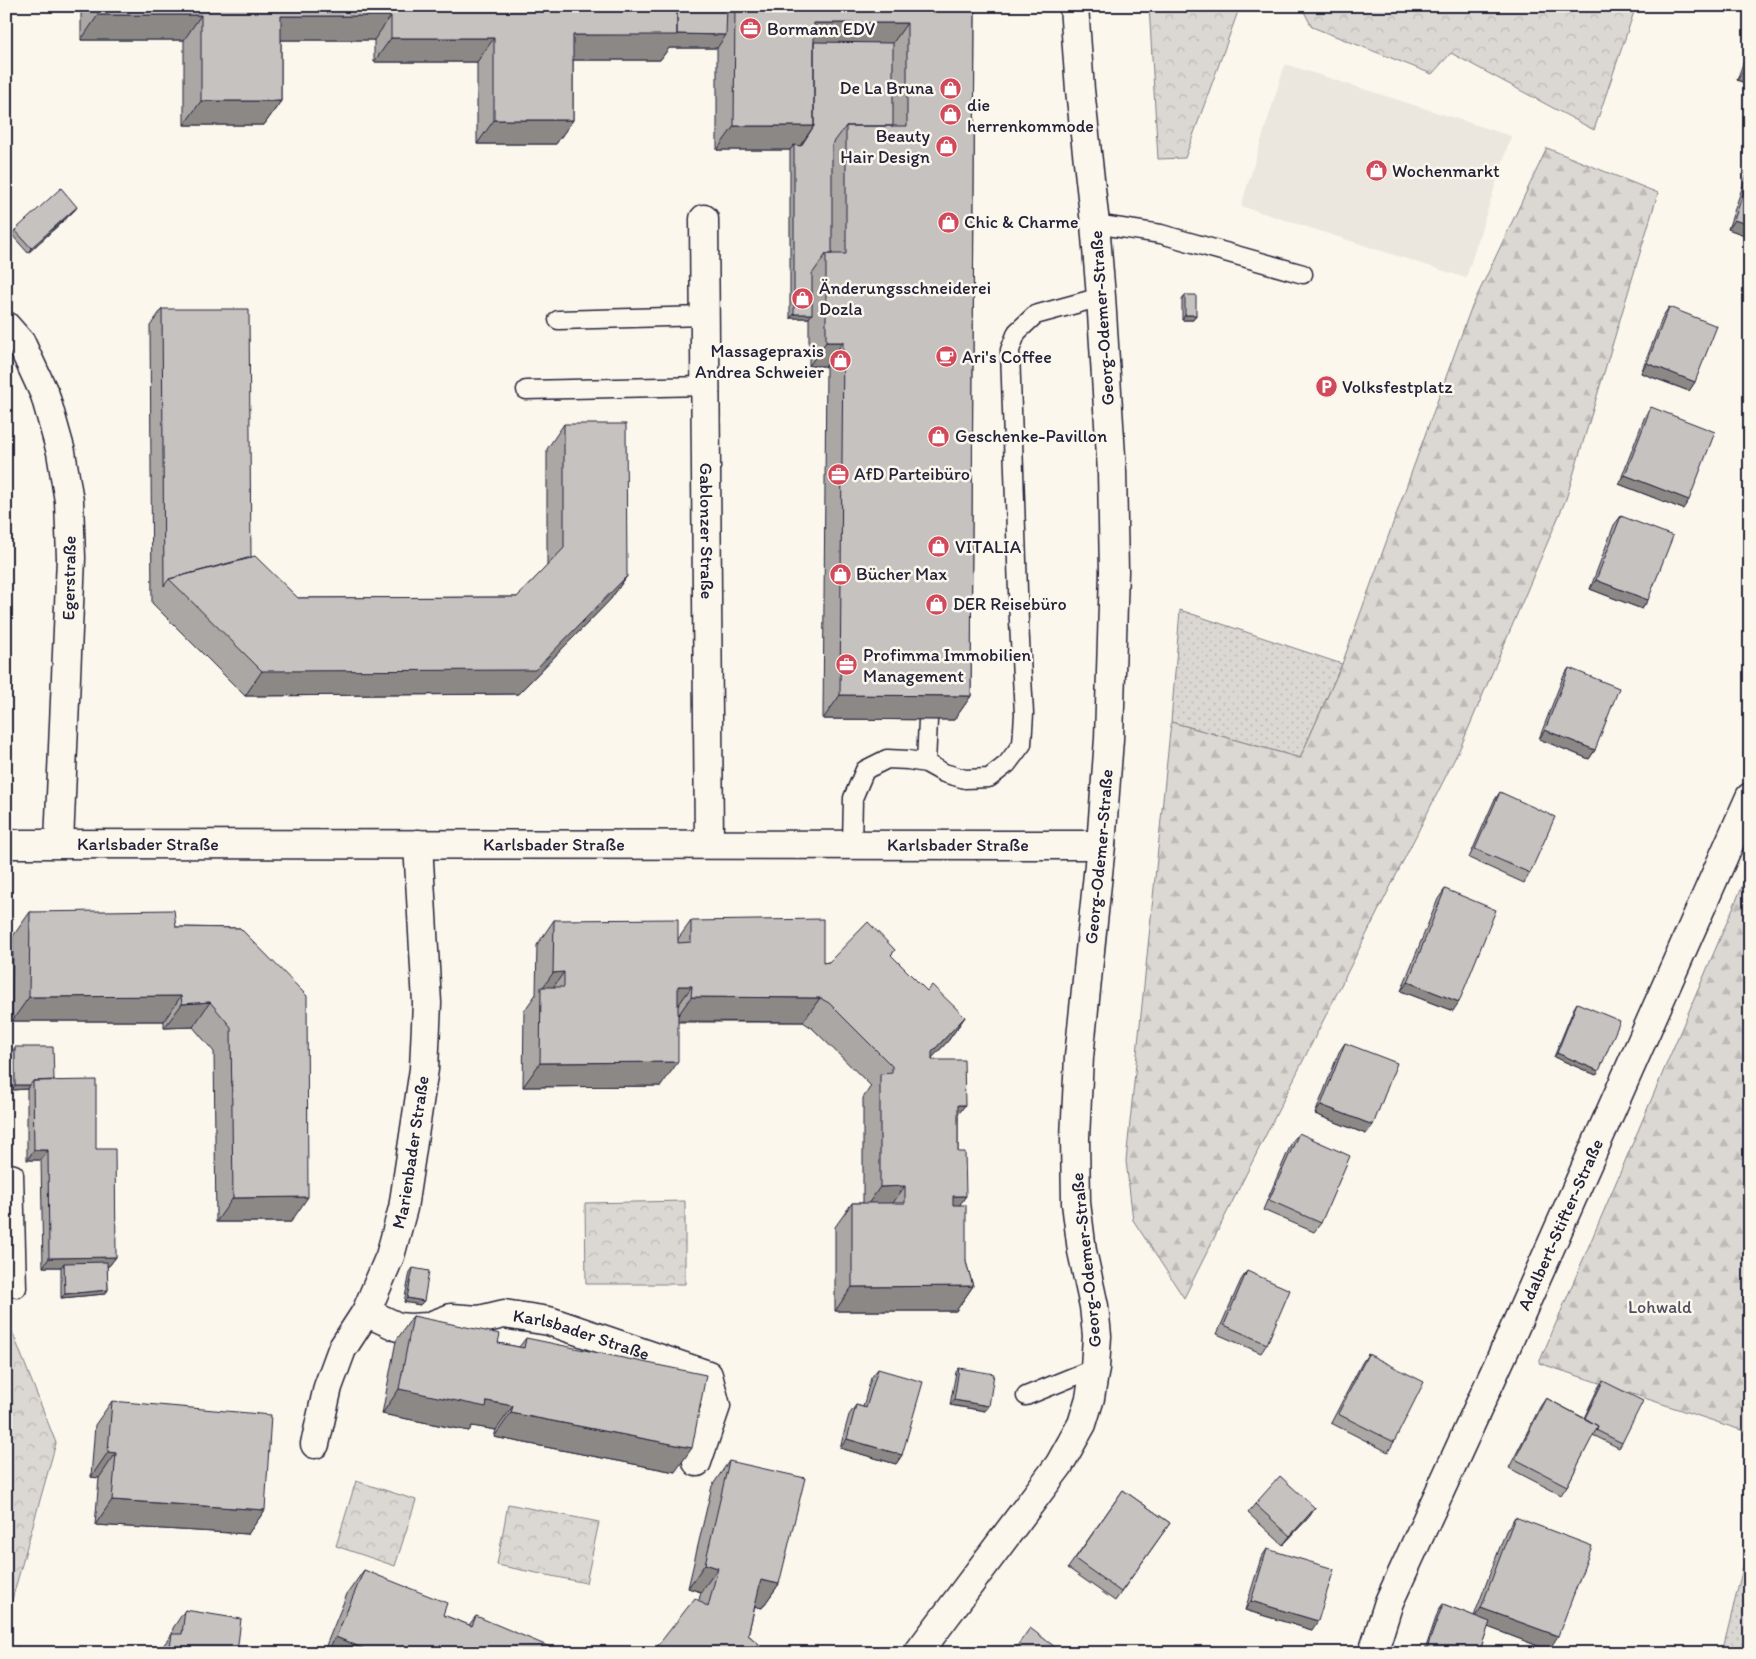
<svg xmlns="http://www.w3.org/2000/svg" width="1756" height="1659" font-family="Itim,sans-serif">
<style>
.built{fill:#ebe7df}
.grass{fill:url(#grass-dots);stroke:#7e7d87}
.forest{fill:url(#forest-firs);stroke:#7e7d87}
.park{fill:url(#park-crowns);stroke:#7e7d87}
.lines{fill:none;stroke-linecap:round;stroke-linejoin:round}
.lane-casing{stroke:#22223b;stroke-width:21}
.street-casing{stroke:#22223b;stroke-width:31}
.secondary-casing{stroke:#22223b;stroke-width:31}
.lane{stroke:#fbf7ec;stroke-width:18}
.street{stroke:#fbf7ec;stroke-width:28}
.secondary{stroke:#fbf7ec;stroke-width:28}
.wall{fill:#aaa7a5;stroke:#22223b}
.shaded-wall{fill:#8b8886;stroke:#22223b}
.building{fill:#c6c2c0;stroke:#22223b}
.labels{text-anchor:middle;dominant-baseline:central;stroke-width:5;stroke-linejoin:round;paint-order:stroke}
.poi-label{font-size:18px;fill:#22223b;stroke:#fbf7ec;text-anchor:start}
.street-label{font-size:18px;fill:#22223b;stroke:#fbf7ec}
.park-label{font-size:18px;fill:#505061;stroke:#fbf7ec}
</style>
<defs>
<pattern id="grass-dots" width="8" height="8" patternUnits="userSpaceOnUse" patternTransform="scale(1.25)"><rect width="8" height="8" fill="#dbd8d3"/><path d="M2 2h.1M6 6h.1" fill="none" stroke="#bcb9b6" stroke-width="1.8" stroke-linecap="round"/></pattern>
<pattern id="forest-firs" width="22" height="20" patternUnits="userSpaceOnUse" patternTransform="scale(1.25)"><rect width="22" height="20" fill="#dbd8d3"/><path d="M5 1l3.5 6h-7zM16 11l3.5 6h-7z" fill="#bcb9b6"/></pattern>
<pattern id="park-crowns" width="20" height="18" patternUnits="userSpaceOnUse" patternTransform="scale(1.25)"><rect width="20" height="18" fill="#dbd8d3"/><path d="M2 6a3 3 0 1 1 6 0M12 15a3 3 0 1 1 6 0" fill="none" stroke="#bcb9b6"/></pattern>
</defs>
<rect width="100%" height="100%" fill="#fbf7ec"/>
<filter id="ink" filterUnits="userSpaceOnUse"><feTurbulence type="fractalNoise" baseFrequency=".02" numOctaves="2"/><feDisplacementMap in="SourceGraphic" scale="10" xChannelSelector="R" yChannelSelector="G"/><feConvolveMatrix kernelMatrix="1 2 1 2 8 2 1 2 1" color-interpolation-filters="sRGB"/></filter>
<g filter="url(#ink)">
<path class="built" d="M1285 64 1511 136 1466 278 1241 206Z"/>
<path class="grass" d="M1180 610 1342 664 1300 758 1171 722Z
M1750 1539V1653H1722Z"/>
<path class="forest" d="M1547 148 1658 193 1566 499 1461 746 1184 1298 1133 1220 1126 1161 1171 722 1300 758 1342 664 1470 311Z
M1750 868V1433L1539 1363Z"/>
<path class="park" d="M1149 6H1240L1185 158 1158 159Z
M1301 6H1636L1594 130 1451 53 1432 74 1312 27Z
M685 1201V1284H586L585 1203Z
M6 1316 56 1443 10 1607 6 1608Z
M356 1481 416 1500 395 1566 336 1546Z
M508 1504 599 1522 586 1583 497 1565Z"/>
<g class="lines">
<defs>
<path id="lane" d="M1095 224 1161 234 1303 274
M558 320 705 316
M526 390 705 386
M926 763 928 720
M852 844 853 798 865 770 887 759 908 760 926 763 944 773 965 779 989 778 1007 764 1022 744 1024 714 1019 622 1010 350 1017 332 1035 315 1101 297
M6 1172 14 1174 17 1288
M1026 1396 1095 1368"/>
<g id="street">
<path id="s1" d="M704 219 709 844"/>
<path d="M6 326 21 343 45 395 61 452 69 501 71 558 59 843"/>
<path id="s2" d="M6 844 1101 845"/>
<path id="s3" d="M366 1312 398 1327 410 1328 427 1327 451 1318 479 1320 504 1314 549 1321 708 1375 716 1406 697 1462"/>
<path id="s4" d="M315 1444 328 1387 342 1349 366 1312 390 1256 403 1208 424 1069 427 1003 418 844"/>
<path id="s5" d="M1373 1653 1389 1602 1507 1345 1750 797"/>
</g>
<g id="secondary">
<path id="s6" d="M918 1653 1059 1465 1082 1424 1090 1398 1095 1368 1097 1336 1094 1306 1082 1251 1076 1203 1075 1138 1079 1057 1101 845 1109 739 1114 571 1112 472 1101 297 1095 224 1080 90 1074 6"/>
</g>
</defs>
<use href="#lane" class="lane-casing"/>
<use href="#street" class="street-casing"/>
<use href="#secondary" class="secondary-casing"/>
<use href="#lane" class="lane"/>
<use href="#street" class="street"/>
<use href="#secondary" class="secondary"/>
</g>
<path class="wall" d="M81 6H975L971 696 954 720 823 719 826 366H809V318H790V150H717V48H669L660 60H573V120L556 144H477V62H374V40H281V101L264 125H184V40H81Z
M1750 44V85L1737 80Z
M1750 165V237L1728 229Z
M77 207 74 211 28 253 12 235 15 230Z
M1185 295 1196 315 1193 320H1182V300Z
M1669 307 1695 382 1689 391 1641 373 1663 316Z
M162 309 251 558 298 598 517 597 547 566V449L564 424 627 576 610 600 518 694 245 696 152 603 150 326Z
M1651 407 1683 509 1619 484 1645 416Z
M1621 516 1648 600 1642 609 1590 589 1614 525Z
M1569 668 1595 750 1589 759 1539 739 1563 677Z
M1500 792 1530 873 1524 883 1469 858 1494 801Z
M1445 889 1453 1011 1401 991 1438 899Z
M30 912 176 927 240 928 291 1222H216L214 1052 193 1027 164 1028V1021H12L13 936Z
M554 920 678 939 691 921 823 963 895 950 891 955 927 991 965 1017 948 1041 932 1058V1060L965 1105 958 1114V1152L960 1205 966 1262 973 1286 956 1311H835V1227L852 1203H863V1098L871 1086 812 1028 803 1022H678L661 1086 523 1087 524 1011 536 994 537 945Z
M1577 1003 1596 1075 1554 1057 1574 1008Z
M1345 1043 1366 1134 1315 1114 1339 1052Z
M15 1047 54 1080 96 1149 116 1257 109 1266H107L108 1290 105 1294 61 1298V1267H43L41 1160H27V1089L12 1090V1052Z
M1299 1133 1321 1223 1314 1232 1263 1210 1292 1142Z
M413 1268 420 1305 404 1302 410 1272Z
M1247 1271 1267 1344 1261 1353 1217 1334 1241 1280Z
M413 1316 498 1343 519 1347 526 1338 675 1472 494 1437 496 1430 472 1426 469 1431 382 1414 396 1341Z
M1368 1354 1394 1442 1388 1452 1331 1423 1362 1363Z
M959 1368 989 1406 985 1411 950 1405 956 1372Z
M878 1369 902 1455 896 1464 840 1448 849 1415 856 1405 863 1407 871 1378Z
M1603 1381 1622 1443 1619 1448 1593 1435 1567 1486 1561 1495 1509 1468 1540 1407 1546 1398 1584 1418 1599 1386Z
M112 1401 265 1510 248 1534 95 1525 99 1478 91 1477 95 1425Z
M729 1461 779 1584 762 1608 755 1606 748 1635 759 1644 754 1653H652L699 1600 701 1592 688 1588 712 1486Z
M1123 1490 1170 1523 1115 1601 1068 1568Z
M1255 1504 1315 1508 1309 1517 1283 1545 1248 1513Z
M1515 1517 1549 1650 1488 1627 1479 1653H1425L1426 1647 1439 1609 1443 1604 1474 1616 1506 1531Z
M1267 1549 1312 1630 1245 1610 1261 1558Z
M364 1570 443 1615 469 1625 476 1616 548 1653H323L347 1594Z
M185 1610 237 1653H159V1651L172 1634 173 1628Z"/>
<path class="shaded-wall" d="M98 15H201L184 40H81Z
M281 16H391L374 40H264Z
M814 23H907L890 47H801Z
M670 34 726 35 717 48H669L660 60H556L573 35Z
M391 38H494L477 62H374Z
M1743 71 1750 74V85L1737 80Z
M201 101H281L264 125H184Z
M494 120H573L556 144H477Z
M734 126H814L797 150 794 145 790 150H717Z
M77 207 74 211 28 253 31 248Z
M1734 220 1750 225V237L1728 229Z
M794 314H812L809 318H790Z
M1185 315H1196L1193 320H1182Z
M826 342H843L826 366H809Z
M1647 363 1695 382 1689 391 1641 373Z
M1625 475 1689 500 1683 509 1619 484Z
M627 576 610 600 518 694 245 696 262 671Z
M1596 580 1648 600 1642 609 1590 589Z
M840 695 971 696 954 720 823 719Z
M1545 730 1595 750 1589 759 1539 739Z
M564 972 547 996 541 990 553 973Z
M1408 982 1459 1002 1453 1011 1401 991Z
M678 986H692L675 1010Z
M181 996 164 1021H12L29 997Z
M691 997 820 998 803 1022 674 1021Z
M210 1002 193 1027 164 1028 182 1004Z
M965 1017 948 1041 915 1076 932 1052Z
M1557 1053 1599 1071 1596 1075 1554 1057Z
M678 1062 661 1086 523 1087 540 1063Z
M15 1085H30L27 1089 12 1090Z
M958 1105H965L948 1129Z
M1321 1105 1373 1125 1366 1134 1315 1114Z
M34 1150H48L41 1160H27Z
M905 1186 888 1210 863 1211 880 1187Z
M953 1196H966L949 1220Z
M308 1197 291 1222H216L233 1198Z
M6 1230H10L7 1234H6Z
M116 1257 109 1266 64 1267V1263L61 1267H43L49 1258Z
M973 1286 956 1311H835L852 1287Z
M108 1290 105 1294 61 1298 65 1294Z
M407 1298 424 1301 420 1305 404 1302Z
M399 1389 487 1401 513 1406 496 1430 472 1426 469 1431 382 1414Z
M954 1400 989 1406 985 1411 950 1405Z
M511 1413 692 1448 675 1472 494 1437Z
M847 1439 902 1455 896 1464 840 1448Z
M108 1452 116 1453 99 1478 91 1477Z
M112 1500 265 1510 248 1534 95 1525Z
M1315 1508 1309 1517 1283 1545 1290 1536Z
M705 1564 718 1568 701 1592 688 1588Z
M761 1580 779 1584 762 1608 744 1604Z
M1251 1601 1318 1621 1312 1630 1245 1610Z
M1481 1608 1558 1636 1549 1650 1472 1621Z
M336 1637 374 1653H326Z"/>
<path class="building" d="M98 6H677V35H573V120H494V38H391V16H281V101H201V15H98Z
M677 6H727L726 35 677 34Z
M735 6H975L971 696 840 695 843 342H826V254H846V126H907V23H814V126H734Z
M814 42 893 43V126H846L832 145V254H826L812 274V314H794V145L801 146 814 126Z
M1750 53V74L1743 71Z
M1750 174V225L1734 220Z
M61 188 77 207 31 248 15 230Z
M1185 295H1196V315H1185Z
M1669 307 1717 326 1695 382 1647 363Z
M162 309H249L251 558 169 579 164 586Z
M1651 407 1715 432 1689 500 1625 475Z
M564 424H626L627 576 535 670 262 671 169 579 255 556 298 598 517 597 564 548Z
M1621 516 1673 536 1648 600 1596 580Z
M1569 668 1619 688 1595 750 1545 730Z
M1500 792 1555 817 1530 873 1475 849Z
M1445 889 1496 910 1459 1002 1408 982Z
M174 910 176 927 240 928 307 996 308 1197 233 1198 231 1027 210 1002 182 1004 181 996 29 997 30 912Z
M678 919V943L691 942V921L823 919V963L829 962 868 922 895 950 891 955 927 991 932 985 965 1017 932 1052V1060H964L965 1105H958V1152H965L966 1196H953V1205H966V1262L973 1286 852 1287V1203H905V1186L880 1187V1074L892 1073V1066L829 1003 820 998 691 997 692 986H678V1062L540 1063 541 987H564V972L553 973 554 920Z
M1577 1003 1620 1021 1599 1071 1557 1053Z
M1345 1043 1397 1063 1373 1125 1321 1105Z
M15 1047H53L54 1080 33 1081 30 1085H15Z
M96 1080V1149H115L116 1257 49 1258 48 1150H34L33 1081Z
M1299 1133 1350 1156 1321 1223 1269 1200Z
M10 1192V1230H6V1193Z
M107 1262 108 1290 65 1294 64 1263Z
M413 1268 429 1271 424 1301 407 1298Z
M1247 1271 1290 1290 1267 1344 1224 1325Z
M413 1316 500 1334 498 1343 524 1348 526 1338 706 1375 692 1448 511 1413 513 1406 487 1401 486 1407 399 1389Z
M1368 1354 1424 1382 1394 1442 1338 1414Z
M959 1368 994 1374 989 1406 954 1400Z
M878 1369 923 1382 902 1455 847 1439 856 1405 866 1408Z
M1603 1381 1643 1401 1622 1443 1596 1430 1598 1426 1585 1418Z
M1546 1398 1598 1426 1567 1486 1515 1459Z
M112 1401 271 1415 265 1510 112 1500 116 1453 108 1452Z
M729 1461 805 1478 779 1584 761 1580 748 1635 759 1644 753 1653H652L695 1598 708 1607 718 1568 705 1564Z
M1280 1476 1315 1508 1290 1536 1255 1504Z
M1123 1490 1170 1523 1121 1592 1075 1559Z
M1515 1517 1592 1546 1558 1636 1481 1608Z
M1267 1549 1334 1569 1318 1621 1251 1601Z
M364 1570 447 1603 443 1615 472 1626 476 1616 550 1647 548 1653H374L336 1637Z
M1443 1604 1490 1622 1479 1653H1427L1429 1642Z
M185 1610 241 1619 237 1653H169L172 1634H182Z
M1030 1628 1063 1653H1012Z
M17 1647 42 1653H16Z"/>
</g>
<defs>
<symbol id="office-disc" viewBox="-11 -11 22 22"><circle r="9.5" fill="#d1495b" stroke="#fbf7ec"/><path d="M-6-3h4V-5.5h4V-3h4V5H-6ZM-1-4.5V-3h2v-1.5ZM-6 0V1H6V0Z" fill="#fff"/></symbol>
<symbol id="shop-disc" viewBox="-11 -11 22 22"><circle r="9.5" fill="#d1495b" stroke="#fbf7ec"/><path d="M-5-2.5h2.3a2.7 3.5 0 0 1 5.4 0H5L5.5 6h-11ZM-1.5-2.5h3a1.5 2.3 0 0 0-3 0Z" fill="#fff"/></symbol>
<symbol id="cafe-disc" viewBox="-11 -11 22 22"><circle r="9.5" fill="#d1495b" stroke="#fbf7ec"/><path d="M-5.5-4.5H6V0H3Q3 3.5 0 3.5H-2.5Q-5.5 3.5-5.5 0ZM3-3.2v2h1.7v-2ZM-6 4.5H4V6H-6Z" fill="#fff"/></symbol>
<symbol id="parking-disc" viewBox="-11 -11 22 22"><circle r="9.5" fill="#d1495b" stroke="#fbf7ec"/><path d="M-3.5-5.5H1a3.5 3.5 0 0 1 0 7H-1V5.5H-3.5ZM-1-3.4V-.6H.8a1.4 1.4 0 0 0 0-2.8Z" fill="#fff"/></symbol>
</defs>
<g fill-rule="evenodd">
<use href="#office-disc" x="738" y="16" width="25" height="25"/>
<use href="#shop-disc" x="938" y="76" width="25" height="25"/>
<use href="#shop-disc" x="938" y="102" width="25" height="25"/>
<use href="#shop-disc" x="934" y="134" width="25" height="25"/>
<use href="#shop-disc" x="1364" y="158" width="25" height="25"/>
<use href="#shop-disc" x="936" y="210" width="25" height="25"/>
<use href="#shop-disc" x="790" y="286" width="25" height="25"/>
<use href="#cafe-disc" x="934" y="344" width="25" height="25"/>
<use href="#shop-disc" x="828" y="348" width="25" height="25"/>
<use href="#parking-disc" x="1314" y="374" width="25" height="25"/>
<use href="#shop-disc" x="926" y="424" width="25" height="25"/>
<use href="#office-disc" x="826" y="462" width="25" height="25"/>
<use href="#shop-disc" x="926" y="534" width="25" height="25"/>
<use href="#shop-disc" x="828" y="562" width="25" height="25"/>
<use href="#shop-disc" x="924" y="592" width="25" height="25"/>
<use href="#office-disc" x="834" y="652" width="25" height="25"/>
</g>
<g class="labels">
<g class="poi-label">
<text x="767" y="29">Bormann EDV</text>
<text x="934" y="88" text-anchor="end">De La Bruna</text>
<text x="967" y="105">die<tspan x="967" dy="21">herrenkommode</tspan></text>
<text x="930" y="136" text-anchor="end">Beauty<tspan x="930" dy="21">Hair Design</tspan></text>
<text x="1392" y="171">Wochenmarkt</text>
<text x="964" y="222">Chic &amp; Charme</text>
<text x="819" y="288">Änderungsschneiderei<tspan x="819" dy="21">Dozla</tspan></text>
<text x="824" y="351" text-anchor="end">Massagepraxis<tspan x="824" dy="21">Andrea Schweier</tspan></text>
<text x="962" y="357">Ari's Coffee</text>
<text x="1342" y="387">Volksfestplatz</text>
<text x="955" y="436">Geschenke-Pavillon</text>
<text x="854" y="474">AfD Parteibüro</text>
<text x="955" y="547">VITALIA</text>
<text x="856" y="574">Bücher Max</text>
<text x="953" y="604">DER Reisebüro</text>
<text x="863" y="655">Profimma Immobilien<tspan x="863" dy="21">Management</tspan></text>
</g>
<g class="street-label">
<text transform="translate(1102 318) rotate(-94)">Georg-Odemer-Straße</text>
<text stroke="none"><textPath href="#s1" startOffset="312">Gablonzer Straße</textPath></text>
<text transform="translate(69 578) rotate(-89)">Egerstraße</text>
<text stroke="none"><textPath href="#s2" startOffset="142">Karlsbader Straße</textPath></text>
<text stroke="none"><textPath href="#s2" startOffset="548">Karlsbader Straße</textPath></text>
<text stroke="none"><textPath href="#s2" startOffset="952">Karlsbader Straße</textPath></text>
<text stroke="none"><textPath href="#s6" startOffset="854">Georg-Odemer-Straße</textPath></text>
<text stroke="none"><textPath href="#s4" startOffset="310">Marienbader Straße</textPath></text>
<text stroke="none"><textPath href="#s5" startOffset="468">Adalbert-Stifter-Straße</textPath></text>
<text transform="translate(1086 1260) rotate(-96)">Georg-Odemer-Straße</text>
<text stroke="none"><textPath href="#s3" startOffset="224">Karlsbader Straße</textPath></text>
</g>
<g class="park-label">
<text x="1660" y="1307">Lohwald</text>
</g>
</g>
<rect width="1756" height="1659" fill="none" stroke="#fbf7ec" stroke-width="25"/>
<rect x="12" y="12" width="1731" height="1634" fill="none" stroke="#22223b" stroke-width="2" filter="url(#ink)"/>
</svg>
